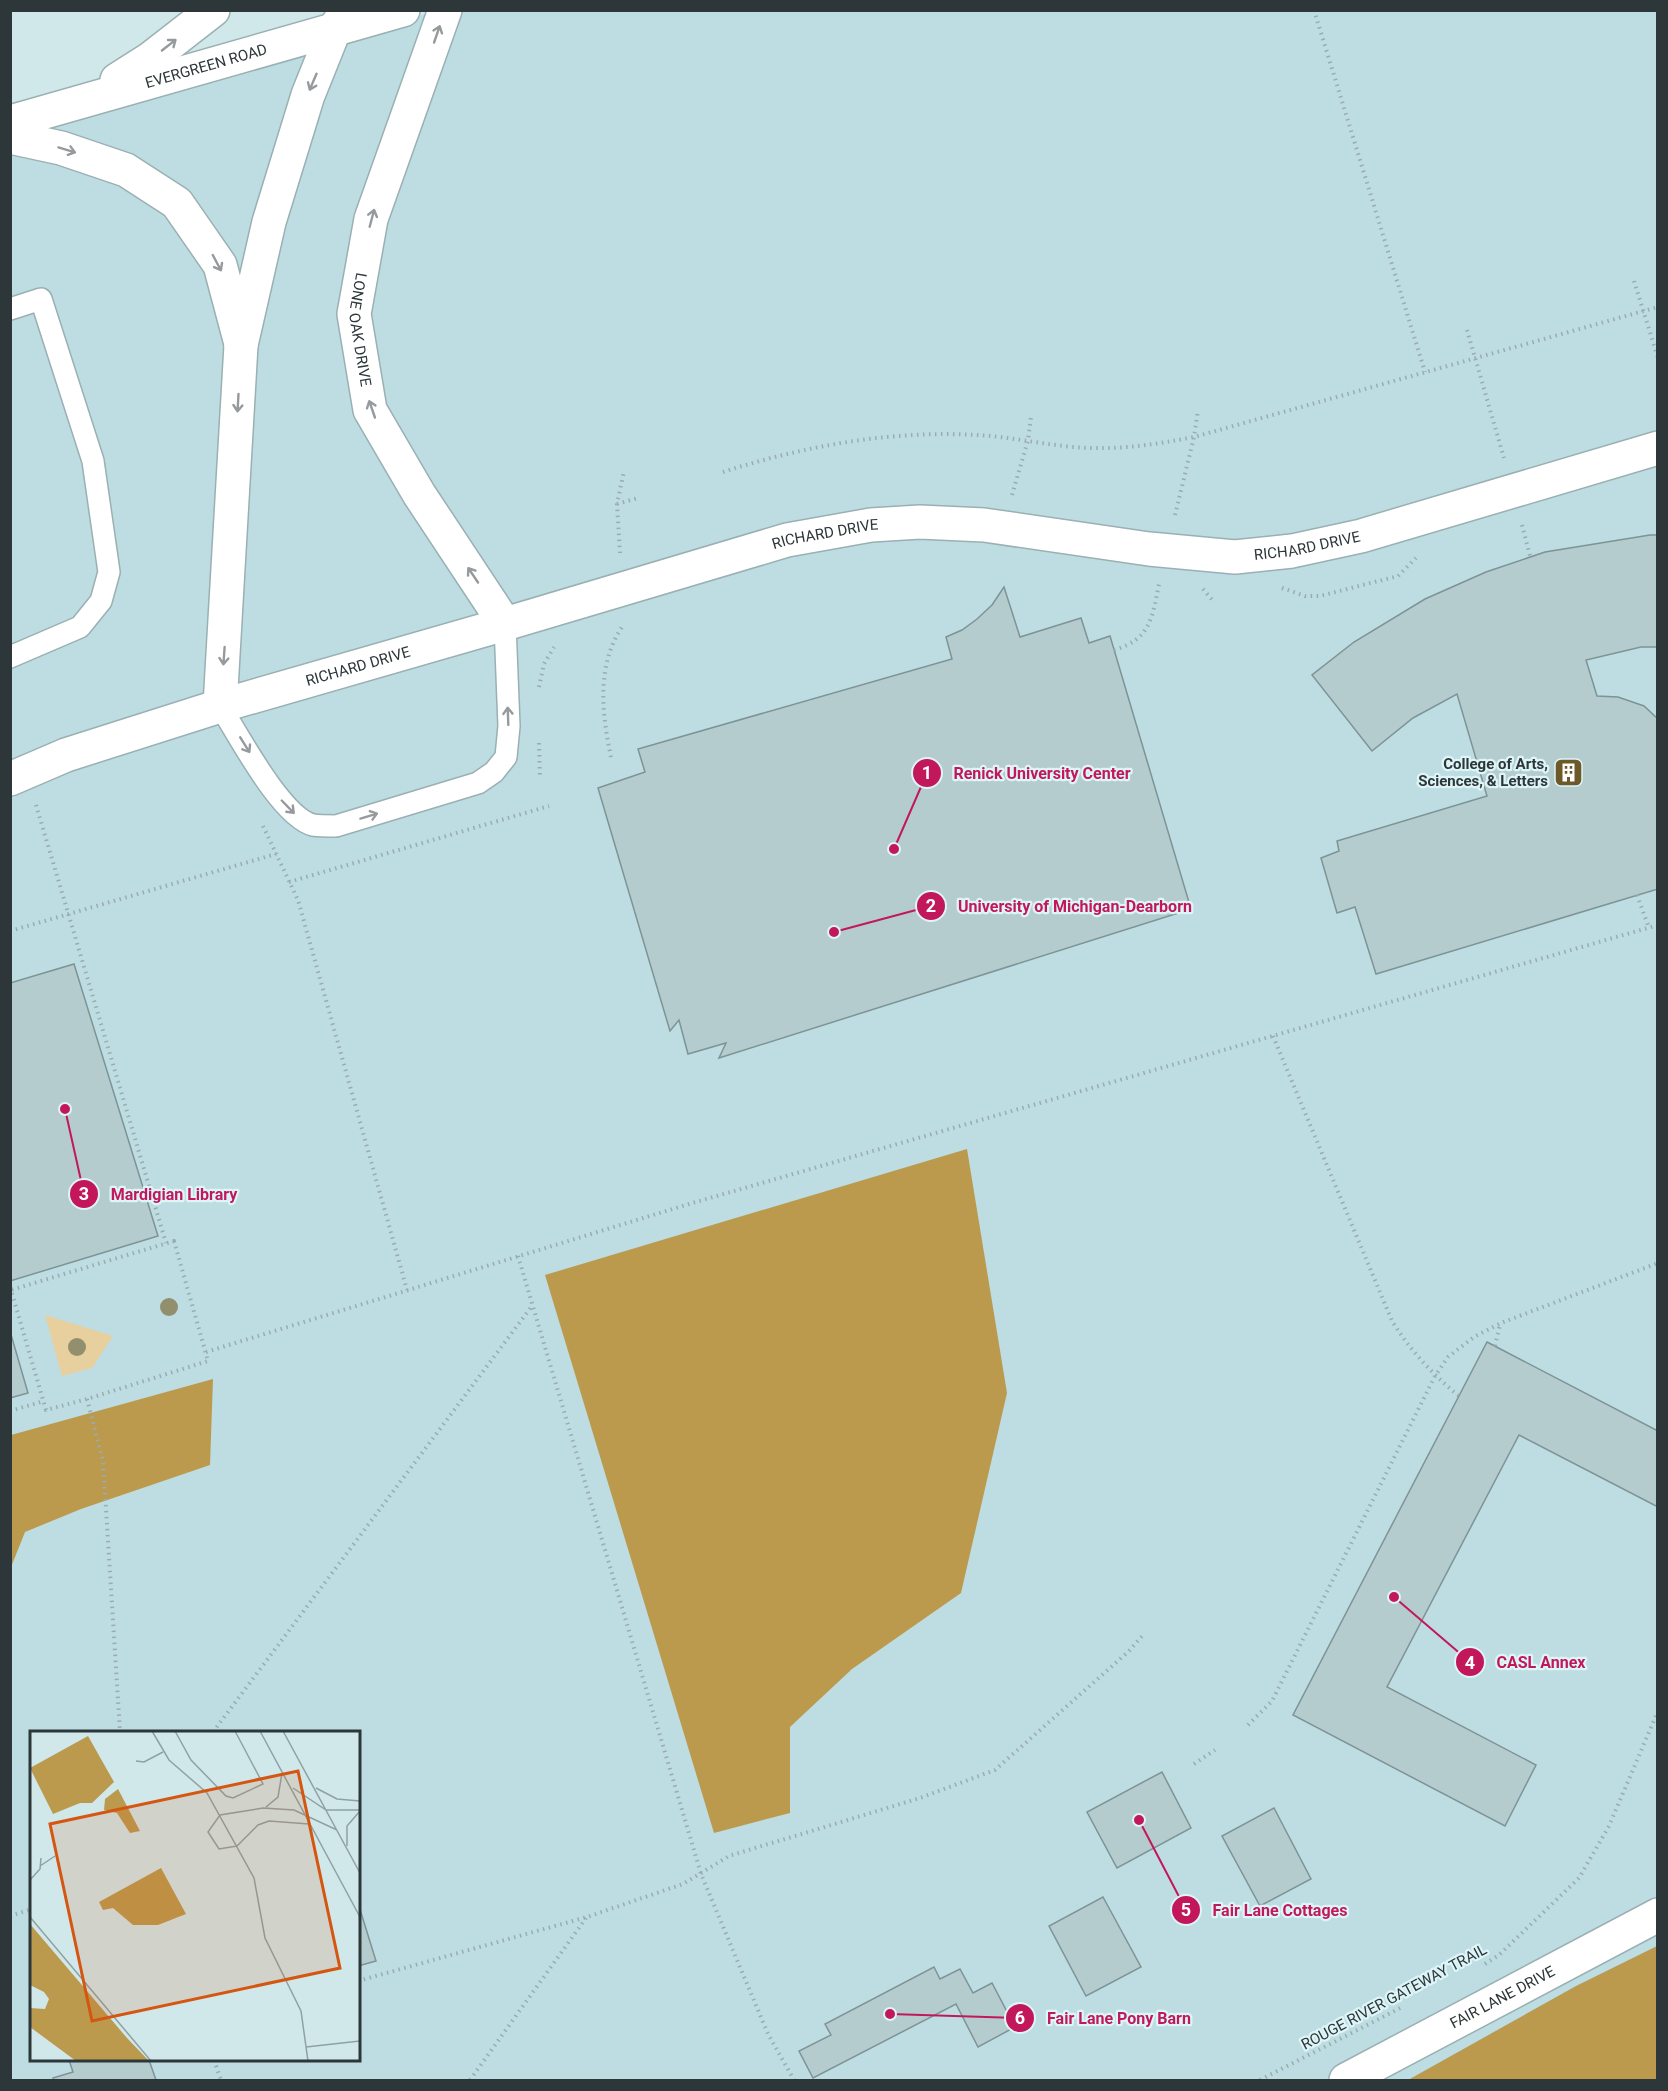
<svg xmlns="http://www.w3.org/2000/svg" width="1668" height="2091" font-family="Roboto,sans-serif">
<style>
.built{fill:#bddde2;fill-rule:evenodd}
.green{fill:#e7d09d}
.forest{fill:#bb9a4e}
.building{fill:#b5cccf;stroke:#7e9396;stroke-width:1.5}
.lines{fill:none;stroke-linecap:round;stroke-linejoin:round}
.service-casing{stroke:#9ab0b3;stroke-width:24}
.minor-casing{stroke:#9ab0b3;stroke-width:36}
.tertiary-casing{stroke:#9ab0b3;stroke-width:36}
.path{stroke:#9aacaf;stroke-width:4;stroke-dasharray:1.5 4.5;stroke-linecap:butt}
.service{stroke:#fff;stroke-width:21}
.minor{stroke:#fff;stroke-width:33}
.tertiary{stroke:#fff;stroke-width:33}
.tree{fill:#918f6e}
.oneway{stroke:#969a9c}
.labels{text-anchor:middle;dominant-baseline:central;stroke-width:4.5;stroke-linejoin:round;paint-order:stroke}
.street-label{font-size:15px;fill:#2d3638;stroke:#def5f8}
.poi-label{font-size:15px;font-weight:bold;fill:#2d3638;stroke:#def5f8;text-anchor:end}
.inset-road{fill:none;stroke:#8fa1a3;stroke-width:1.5}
.view{fill:#d55610;fill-opacity:0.15;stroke:#d55610;stroke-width:3}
.inset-edge{fill:none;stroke:#2d3638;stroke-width:3}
.leader{fill:none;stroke:#c2185b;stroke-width:2}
.callout-dot{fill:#c2185b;stroke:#def5f8;stroke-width:2}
.mark-label{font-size:18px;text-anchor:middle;font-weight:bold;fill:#fff}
.callout-label{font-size:16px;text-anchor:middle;font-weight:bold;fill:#c2185b;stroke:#def5f8;stroke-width:4.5;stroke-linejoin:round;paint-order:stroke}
</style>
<rect width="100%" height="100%" fill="#d1e8eb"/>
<path class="built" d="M438 11H1657V1953L1424 2080H11V131L335 37ZM32 1732H358V2060H32Z"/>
<path class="green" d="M45 1315 113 1336 92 1368 62 1376Z"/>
<path class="forest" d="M967 1149 1007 1393 961 1593 852 1669 790 1727V1813L714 1833 545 1275Z
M213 1379 210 1465 81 1509 25 1532 11 1567V1435Z
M1657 1946V2080H1408L1576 1986Z"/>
<path class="building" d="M1650 535H1658V647H1641L1586 660 1597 696 1618 697 1644 706 1658 719V889L1376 974 1355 907 1337 913 1321 858 1339 851 1337 841 1487 796 1457 694 1413 718 1372 751 1312 675 1354 642 1425 599 1486 572 1545 552Z
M1004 587 1020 637 1081 618 1089 643 1110 636 1191 909 719 1058 726 1043 688 1054 679 1020 670 1031 598 788 645 772 638 749 952 659 946 637 962 630 977 619 992 605Z
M74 964 158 1236 10 1281V983Z
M10 1331 28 1393 10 1398Z
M1487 1342 1658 1431V1507L1519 1435 1387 1687 1536 1765 1505 1826 1293 1715Z
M1162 1772 1191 1828 1117 1868 1087 1812Z
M1274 1808 1311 1879 1260 1906 1222 1836Z
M1103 1897 1141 1967 1086 1996 1049 1926Z
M358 1903 376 1961 358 1966Z
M934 1967 940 1979 960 1969 973 1993 992 1983 1015 2027 978 2047 956 2004 813 2078 799 2051 831 2035 825 2024Z
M69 2060H149L156 2080H54L53 2078 73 2072Z"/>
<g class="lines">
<defs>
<path id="service" d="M10 309 41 299 93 461 109 572 101 601 80 627 10 657
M220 706C238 734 281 817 313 825 320 826 329 826 336 826L478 783 494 772 506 757 509 726 505 624"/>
<g id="minor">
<path id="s1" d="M445 10 371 219 354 314 370 410 419 494 505 624"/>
<path d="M220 706 241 345"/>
<path id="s2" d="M10 779 66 755 220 706 505 624 787 540 871 525 920 522 984 525 1149 549 1235 557 1292 551 1361 536 1658 448"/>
<path id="s3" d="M1346 2080 1658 1915"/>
</g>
<g id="tertiary">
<path d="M117 80 150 59 213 10"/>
<path id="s4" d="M10 122 403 10"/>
<path d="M10 137 61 148 126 170 177 203 220 265 240 340"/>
<path d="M241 345 269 222 308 95 335 28 344 15"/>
</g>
</defs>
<use href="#service" class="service-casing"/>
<use href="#minor" class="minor-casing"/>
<use href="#tertiary" class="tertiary-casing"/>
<path class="path" d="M1314 10 1425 372
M1634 281 1658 358
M1467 330 1504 458
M723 472C804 446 892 430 977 435 1015 437 1053 447 1090 448 1126 449 1158 444 1194 437L1658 307
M1012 495 1028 440 1031 417
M617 504 638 498
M1175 515 1194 437 1198 410
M1522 525 1530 556
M620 553 617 504 624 471
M1282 588 1305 596H1320L1398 576 1416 558
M1203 589 1214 602
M1114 650C1151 639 1152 618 1159 584
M539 687 544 664 554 647
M539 743 540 778
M611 757C602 714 596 666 622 627
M36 805 166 1243
M263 826 298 900 407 1290
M289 882 549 806
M1637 895 1649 928
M10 931 276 854
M1273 1036 1392 1321C1410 1350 1432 1374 1459 1396
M174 1241 208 1361 87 1399 46 1410 11 1290Z
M518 1256 701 1874 768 2034 794 2080
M1495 1346 1500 1324
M206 1352 689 1204 1658 925
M87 1399 103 1461 120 1732
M10 1411 44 1401
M1248 1725 1272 1701 1435 1376 1448 1357 1474 1337 1501 1323 1658 1263
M213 1732 532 1306
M1194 1764 1215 1750
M10 1916 32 1909
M1485 1964 1499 1955 1579 1878 1609 1826 1658 1711
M358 1981 587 1917 683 1884 729 1856 920 1798 995 1770 1129 1651 1144 1634
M214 2060 221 2080
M470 2080 586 1918
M1260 2080 1404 2006"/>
<use href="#service" class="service"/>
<use href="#minor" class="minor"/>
<use href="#tertiary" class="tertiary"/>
</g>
<g class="tree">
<circle cx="169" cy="1307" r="9"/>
<circle cx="77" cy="1347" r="9"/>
</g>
<defs><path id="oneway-shaft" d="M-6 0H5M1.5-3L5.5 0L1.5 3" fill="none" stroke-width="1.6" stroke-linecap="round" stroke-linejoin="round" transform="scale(1.5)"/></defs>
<g class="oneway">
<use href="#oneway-shaft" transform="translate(437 34) rotate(-71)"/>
<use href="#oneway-shaft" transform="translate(169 45) rotate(-38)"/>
<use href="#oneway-shaft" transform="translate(313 82) rotate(113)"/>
<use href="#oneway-shaft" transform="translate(67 150) rotate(17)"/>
<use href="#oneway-shaft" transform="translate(372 218) rotate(-75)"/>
<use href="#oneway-shaft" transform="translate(217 263) rotate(62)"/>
<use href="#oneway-shaft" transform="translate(238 403) rotate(93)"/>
<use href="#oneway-shaft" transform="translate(372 409) rotate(-109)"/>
<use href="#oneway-shaft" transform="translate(473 575) rotate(-124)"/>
<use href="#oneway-shaft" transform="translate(224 656) rotate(94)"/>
<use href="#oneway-shaft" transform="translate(508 716) rotate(-92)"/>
<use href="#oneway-shaft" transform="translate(245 745) rotate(58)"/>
<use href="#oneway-shaft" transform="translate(288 807) rotate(46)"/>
<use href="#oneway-shaft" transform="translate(369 816) rotate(-17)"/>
</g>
<defs>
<symbol id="building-square" viewBox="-11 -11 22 22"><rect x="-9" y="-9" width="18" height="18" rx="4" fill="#6d5928" stroke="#def5f8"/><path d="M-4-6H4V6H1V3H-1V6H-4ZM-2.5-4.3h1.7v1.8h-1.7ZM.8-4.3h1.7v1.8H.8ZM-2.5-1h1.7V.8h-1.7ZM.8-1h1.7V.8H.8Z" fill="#fff"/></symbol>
</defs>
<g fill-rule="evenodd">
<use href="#building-square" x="1552" y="756" width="33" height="33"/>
</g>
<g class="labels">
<g class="street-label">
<text stroke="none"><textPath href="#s4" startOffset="204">EVERGREEN ROAD</textPath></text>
<text stroke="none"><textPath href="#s1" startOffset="334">LONE OAK DRIVE</textPath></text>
<text stroke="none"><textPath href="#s2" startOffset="852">RICHARD DRIVE</textPath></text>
<text stroke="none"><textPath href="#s2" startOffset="1338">RICHARD DRIVE</textPath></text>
<text stroke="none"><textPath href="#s2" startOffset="366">RICHARD DRIVE</textPath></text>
<text transform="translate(1394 1997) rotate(-28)">ROUGE RIVER GATEWAY TRAIL</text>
<text stroke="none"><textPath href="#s3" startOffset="177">FAIR LANE DRIVE</textPath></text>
</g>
<g class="poi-label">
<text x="1548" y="764">College of Arts,<tspan x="1548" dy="17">Sciences, &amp; Letters</tspan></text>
</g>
</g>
<g transform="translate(30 1731)">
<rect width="330" height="330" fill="#d1e8eb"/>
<path d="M58 5 84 51 62 72H50L23 83 0 37ZM88 58 110 100 100 102 87 82 74 79 75 68ZM131 137 156 183 128 194H103L83 177 73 179 69 171ZM0 193 97 307 119 330H46L0 296V277L15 278 19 268 14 261 0 254Z" fill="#bb9a4e"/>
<path class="inset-road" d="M122 0 139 29 177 62 224 147 235 207 271 280 278 330M145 0 161 29 196 65 203 67 233 53 205 0M230 0 330 186M253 0 330 142M106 30 114 31 133 21M263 57 296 79H330M286 57 307 68 330 70M236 76 248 66 252 42M207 115 189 118 178 101 190 84 233 77 264 79 307 99M207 115 228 94 239 90 279 93M317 115V95L330 80M10 135 25 125M0 149 10 138 11 127M0 186 121 330M276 316 330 310"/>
<path class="view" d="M268 40 310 237 62 290 20 93Z"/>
<rect width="330" height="330" class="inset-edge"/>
</g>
<path class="leader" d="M894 849L927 773M834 932L931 906M65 1109L84 1194M1394 1597L1470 1662M1139 1820L1186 1910M890 2014L1020 2018"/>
<g class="callout-dot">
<circle cx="894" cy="849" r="6"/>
<circle cx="834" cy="932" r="6"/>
<circle cx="65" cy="1109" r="6"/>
<circle cx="1394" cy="1597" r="6"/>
<circle cx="1139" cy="1820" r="6"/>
<circle cx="890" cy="2014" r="6"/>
<circle cx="927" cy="773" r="15"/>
<circle cx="931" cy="906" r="15"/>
<circle cx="84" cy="1194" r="15"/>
<circle cx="1470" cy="1662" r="15"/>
<circle cx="1186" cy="1910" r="15"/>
<circle cx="1020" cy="2018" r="15"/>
</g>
<g class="mark-label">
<text x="927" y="779">1</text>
<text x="931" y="912">2</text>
<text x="84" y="1200">3</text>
<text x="1470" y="1669">4</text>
<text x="1186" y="1916">5</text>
<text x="1020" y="2024">6</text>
</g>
<g class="callout-label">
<text x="1042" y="779">Renick University Center</text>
<text x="1075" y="912">University of Michigan-Dearborn</text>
<text x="174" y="1200">Mardigian Library</text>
<text x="1541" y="1668">CASL Annex</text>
<text x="1280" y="1916">Fair Lane Cottages</text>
<text x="1119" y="2024">Fair Lane Pony Barn</text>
</g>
<rect width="1668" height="2091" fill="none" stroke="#2d3638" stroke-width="24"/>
</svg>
